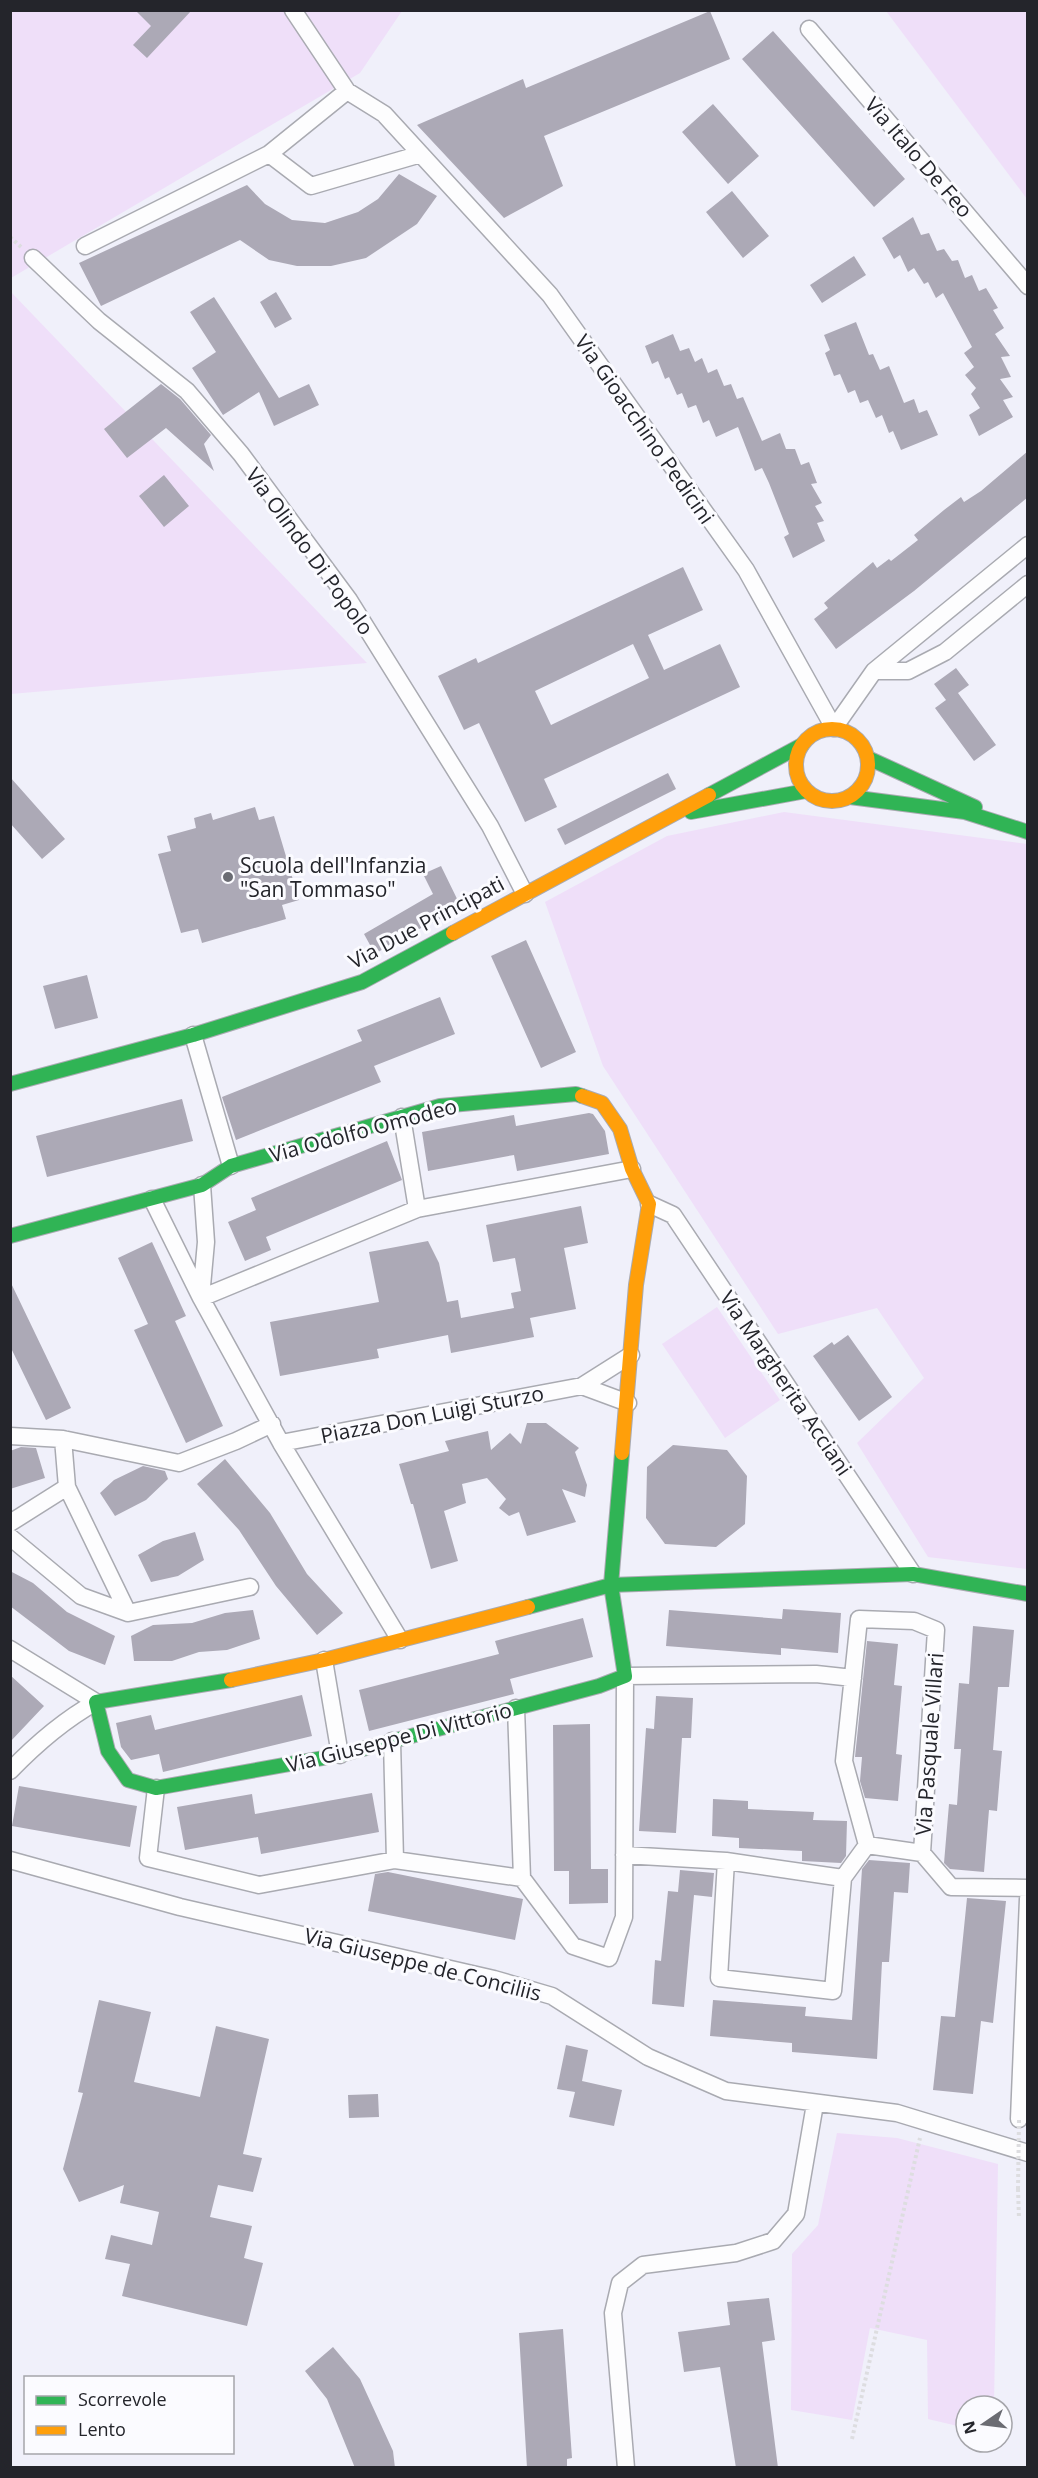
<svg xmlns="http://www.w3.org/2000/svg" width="1038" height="2478" font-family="'Open Sans',sans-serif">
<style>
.green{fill:#efdff9}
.building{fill:#aca9b6;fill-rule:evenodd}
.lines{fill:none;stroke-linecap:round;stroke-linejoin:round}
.street-casing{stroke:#a9aab1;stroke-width:19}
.fast-casing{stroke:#a9aab1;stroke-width:16}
.slow-casing{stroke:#a9aab1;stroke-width:16}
.path{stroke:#dddde0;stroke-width:4;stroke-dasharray:3 3;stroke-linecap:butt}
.street{stroke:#fdfdfe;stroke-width:16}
.fast{stroke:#30b455;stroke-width:14}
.slow{stroke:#ff9f0a;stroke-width:14}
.path-bridge{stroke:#dddde0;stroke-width:4;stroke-dasharray:3 3;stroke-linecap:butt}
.poi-dot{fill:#6b6c73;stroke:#fbfbff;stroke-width:2}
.labels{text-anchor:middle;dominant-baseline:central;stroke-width:6;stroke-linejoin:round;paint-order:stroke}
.street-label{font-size:21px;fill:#24252b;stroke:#fbfbff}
.poi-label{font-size:21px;fill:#24252b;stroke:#fbfbff;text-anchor:start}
</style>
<rect width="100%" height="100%" fill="#f0f0fa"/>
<path class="green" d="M10 11H402L360 73 11 278Z
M886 11H1027V199Z
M11 292 367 663 11 694Z
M784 812 1027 844V1569L928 1557 857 1443 924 1378 877 1308 778 1334 603 1066 545 902 667 836Z
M717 1307 780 1400 725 1438 662 1344Z
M837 2133 897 2138 998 2164 994 2406H966V2428L928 2419 927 2340 870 2328 852 2420 791 2410 792 2254 818 2225Z"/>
<path class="building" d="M135 10H192L147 58 133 45 151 26Z
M710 11 730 59 544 136 563 186 504 218 417 125 523 79 526 88Z
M773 31 905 179 874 207 742 59Z
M713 104 759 156 728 184 682 132Z
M399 174 437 196 417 224 366 258 331 266H297L269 260 240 240 101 306 79 263 247 185 265 204 292 220 325 223 358 212 378 199Z
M732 191 769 236 743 258 706 212Z
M913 217 921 235 929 233 937 251 944 249 952 261 958 260 965 278 972 275 979 291 986 288 998 308 993 310 1004 328 995 334 1010 356 1001 357 1011 377 1000 379 1013 397 1003 400 1013 417 979 436 969 415 980 408 971 394 976 388 965 375 974 367 964 353 972 347 943 293 936 298 928 282 924 284 914 268 908 272 900 255 894 259 882 238Z
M854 256 866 275 822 303 810 285Z
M276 292 292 319 275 328 260 302Z
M214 297 279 398 309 384 319 405 274 426 259 392 223 415 192 368 216 352 190 312Z
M856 322 869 355 873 354 880 370 889 366 904 403 914 399 919 413 927 410 938 435 901 450 893 431 889 433 882 415 876 418 868 400 860 403 855 390 848 393 840 374 834 376 825 353 830 350 824 335Z
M673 334 680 351 689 348 695 362 702 358 708 373 717 369 724 386 731 384 737 399 743 397 762 441 780 433 786 449H795L801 465 809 462 817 483 811 484 822 503 815 506 824 521 817 523 825 541 793 558 784 537 789 534 769 483 762 468 755 471 738 427 716 437 709 420 703 423 696 405 688 408 682 393 677 395 669 377 665 379 658 361 652 364 645 346Z
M161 384 180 399 211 435 204 444 214 471 166 428 127 458 104 429Z
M1028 451V497L914 591 836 649 814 619 828 608 824 603 873 562 877 568 889 559 891 561 918 540 914 535 944 510 961 497 964 502 981 491Z
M164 475 189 506 164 527 139 496Z
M683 567 703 610 648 635 664 670 720 644 740 687 544 779 557 807 525 822 479 723 464 730 438 676 476 658 478 663ZM633 644 649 678 551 725 535 691Z
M956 668 969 685 958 693 996 745 974 761 935 708 946 700 934 684Z
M668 773 676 789 565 845 557 829Z
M10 777 65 839 42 859 10 823Z
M255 807 259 820 274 816 299 900 282 905 286 919 202 943 198 929 181 933 158 854 171 851 167 836 196 828 194 818 211 813 213 820Z
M441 866 462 909 404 936 375 954 364 934 433 894 423 874Z
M526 940 576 1052 541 1068 491 956Z
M87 975 98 1018 55 1029 43 986Z
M440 997 455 1034 374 1066 381 1082 236 1140 222 1097 362 1041 357 1030Z
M182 1099 193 1141 47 1177 36 1136Z
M589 1113 593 1114 605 1131 609 1154 517 1171 514 1155 428 1171 422 1132 514 1115 516 1126Z
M387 1141 402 1180 266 1237 271 1250 245 1261 228 1222 256 1210 251 1198Z
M581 1206 588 1243 564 1248 576 1309 530 1318 534 1337 451 1353 448 1335 377 1349 379 1358 280 1376 270 1322 379 1302 369 1252 428 1241 439 1263 447 1302 458 1300 461 1318 514 1308 511 1293 521 1291 515 1258 493 1262 486 1225Z
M152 1242 186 1316 175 1321 223 1426 186 1443 134 1330 148 1324 118 1258Z
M10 1281 71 1408 46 1420 10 1346Z
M848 1335 892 1397 859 1421 813 1356 832 1342 834 1345Z
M527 1423H546L579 1448 575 1452 587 1485 585 1497 562 1489 576 1522 527 1536 519 1512 509 1516 499 1508 506 1499 487 1478 462 1484 466 1503 444 1511 458 1561 431 1569 413 1504H411L399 1464 449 1451 445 1441 488 1431 491 1450 510 1433 521 1444Z
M673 1445 727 1450 747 1476 745 1524 716 1547 665 1544 646 1518 647 1467Z
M21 1447 36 1448 45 1478 10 1489V1451Z
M225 1459 270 1513 307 1574 343 1613 317 1635 276 1586 239 1530 197 1484Z
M143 1466 165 1471 168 1479 146 1500 115 1516 100 1493 114 1480Z
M195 1532 204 1560 178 1576 151 1582 138 1555 163 1541Z
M10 1571 33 1583 67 1612 115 1636 105 1665 69 1651 10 1606Z
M783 1609 841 1613 838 1653 781 1648V1655L666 1646 669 1610 782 1619Z
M253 1610 260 1639 227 1650 199 1652 172 1661H134L131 1636 153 1625 192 1623 225 1613Z
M583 1618 593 1657 510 1679 514 1694 369 1731 359 1690 499 1654 495 1641Z
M973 1626 1014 1630 1009 1687H998L993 1750 1002 1751 997 1811 989 1810 984 1872 950 1869 944 1863 949 1804 957 1805 961 1749H954L959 1683 969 1684Z
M867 1641 898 1644 894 1685 902 1686 896 1754 902 1755 898 1801 865 1798 860 1781 862 1757H855Z
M10 1675 44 1706 10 1742Z
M302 1695 312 1736 163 1772 159 1754 131 1760 121 1747 116 1723 151 1715 155 1730Z
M656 1696 693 1698 691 1738H682L676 1833 639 1831 646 1728 654 1729Z
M590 1724 591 1869H608V1903L569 1904V1871H554L553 1725Z
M19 1786 137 1806 130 1847 12 1826Z
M372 1793 379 1832 261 1854 258 1837 185 1850 177 1807 252 1794 255 1814Z
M713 1799 748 1801V1809L814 1812 813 1820 847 1821 846 1856 841 1863 802 1861V1851L739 1848V1838L712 1836Z
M869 1860 910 1863 908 1893 894 1892 889 1962H882L877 2059 792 2052V2043L710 2036 713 2000 806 2007 805 2016 852 2020 862 1869Z
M680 1870 714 1873 712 1897 694 1895 684 2007 652 2004 655 1960 661 1961 668 1891 678 1892Z
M388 1872 523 1899 515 1940 368 1911 375 1874Z
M967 1898 1006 1901 993 2023 981 2021 973 2094 933 2090 941 2016 955 2017Z
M99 2000 151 2012 134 2082 200 2097 216 2026 269 2039 243 2154 262 2158 253 2192 218 2185 210 2217 252 2226 244 2258 263 2263 247 2326 122 2296 130 2264 105 2259 111 2235 152 2245 159 2212 120 2203 124 2185 79 2202 63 2169 83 2093 78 2092Z
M566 2045 588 2050 582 2081 622 2090 614 2126 569 2117 575 2092 557 2089Z
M378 2094 379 2117 349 2118 348 2095Z
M769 2298 775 2340 762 2342 778 2468H736L720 2367 684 2372 678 2332 730 2325 727 2302Z
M563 2329 572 2458 567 2459V2468H527L519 2333Z
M333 2347 360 2379 393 2451 395 2468H355L327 2399 305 2371Z"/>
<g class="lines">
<defs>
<path id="street" d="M293 10 347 91 384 114 550 295 746 570 834 728 874 671 1028 545
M809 29 1028 286
M269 154 311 186 421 154
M85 246 269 154 347 91
M33 258 99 321 187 391 241 454 349 600 490 826 525 894
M874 671H908L945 652 1028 584
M193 1035 231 1166
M402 1117 417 1209
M152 1199 201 1298 281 1443 400 1640
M649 1204 673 1215 913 1574
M201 1297 206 1242 202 1185
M201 1298 417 1209 632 1169
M582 1386 631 1355
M10 1436 63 1439 179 1463 236 1441 272 1424
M281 1443 582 1386 628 1403
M10 1523 67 1487
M10 1537 81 1596 128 1613 67 1487 63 1439
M128 1613 250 1587
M10 1649 96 1702C64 1720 36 1744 10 1771
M324 1660 340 1755
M516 1708 522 1878
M392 1741 395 1860
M156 1788 148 1858 259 1885 395 1860 522 1878 573 1946 609 1958 624 1917 625 1676 816 1674 853 1678
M922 1853 951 1887 1028 1888
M624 1855 726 1861 719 1978 833 1991 843 1878 726 1861
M10 1860 180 1907 494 1979 552 1996 648 2057 726 2091 897 2113 1028 2153
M843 1878 867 1845 844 1761 859 1619 914 1621 936 1630 922 1853 867 1845
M1019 2119 1028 1899
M626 2468 613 2313 620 2283 643 2265 736 2253 773 2241 796 2214 815 2104"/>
<path id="fast" d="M868 758 975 807
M709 795 802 745
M850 797 965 812 1028 832
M691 812 806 791
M10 1084 193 1035 362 982 453 933
M10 1236 202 1185 231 1166 440 1106 576 1094 582 1096
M622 1453 611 1585 913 1574 1028 1594
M528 1607 611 1585
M231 1680 96 1702 108 1751 128 1780 156 1788 340 1755 599 1686 625 1676 611 1585"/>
<path id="slow" d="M796 765a36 36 0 1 1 72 0a36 36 0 1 1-72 0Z
M453 933 709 795
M582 1096 602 1103 620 1129 632 1169 649 1204 636 1285 622 1453
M231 1680 324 1660 528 1607"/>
</defs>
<use href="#street" class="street-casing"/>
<use href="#fast" class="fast-casing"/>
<use href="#slow" class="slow-casing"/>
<path class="path" d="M10 237 21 247
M1018 2189 1019 2219
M852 2439 920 2138"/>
<use href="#street" class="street"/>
<use href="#fast" class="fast"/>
<use href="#slow" class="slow"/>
<path class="path-bridge" d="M1018 2189 1019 2119"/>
</g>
<circle class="poi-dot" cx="228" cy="877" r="6"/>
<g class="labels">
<g class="street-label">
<text transform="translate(919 157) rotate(49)">Via Italo De Feo</text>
<text transform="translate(645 429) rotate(55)">Via Gioacchino Pedicini</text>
<text transform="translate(310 551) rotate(54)">Via Olindo Di Popolo</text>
<text transform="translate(426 922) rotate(-28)">Via Due Principati</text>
<text transform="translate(363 1130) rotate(-15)">Via Odolfo Omodeo</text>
<text transform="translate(786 1383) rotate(56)">Via Margherita Acciani</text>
<text transform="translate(432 1414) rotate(-11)">Piazza Don Luigi Sturzo</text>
<text transform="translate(399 1737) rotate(-14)">Via Giuseppe Di Vittorio</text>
<text transform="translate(929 1744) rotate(-86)">Via Pasquale Villari</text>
<text transform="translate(423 1964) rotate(14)">Via Giuseppe de Conciliis</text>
</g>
<g class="poi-label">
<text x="240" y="865">Scuola dell'Infanzia<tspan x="240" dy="24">"San Tommaso"</tspan></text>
</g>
</g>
<rect width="1038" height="2478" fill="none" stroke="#24252b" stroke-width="24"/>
<rect x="24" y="2376" width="210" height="78" fill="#fbfbff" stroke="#a5a5aa" stroke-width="1.5"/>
<rect x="36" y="2396" width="30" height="9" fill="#30b455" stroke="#a5a5aa" stroke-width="1.5"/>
<text x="78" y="2406" font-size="18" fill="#24252b">Scorrevole</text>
<rect x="36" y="2426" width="30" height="9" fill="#ff9f0a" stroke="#a5a5aa" stroke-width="1.5"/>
<text x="78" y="2436" font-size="18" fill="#24252b">Lento</text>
<g transform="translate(984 2424) rotate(256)"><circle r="28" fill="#fbfbff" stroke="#a5a5aa" stroke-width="1.5"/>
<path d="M0-4.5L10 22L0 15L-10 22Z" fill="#6b6c73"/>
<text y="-9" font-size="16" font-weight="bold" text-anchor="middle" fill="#24252b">N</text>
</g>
</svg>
